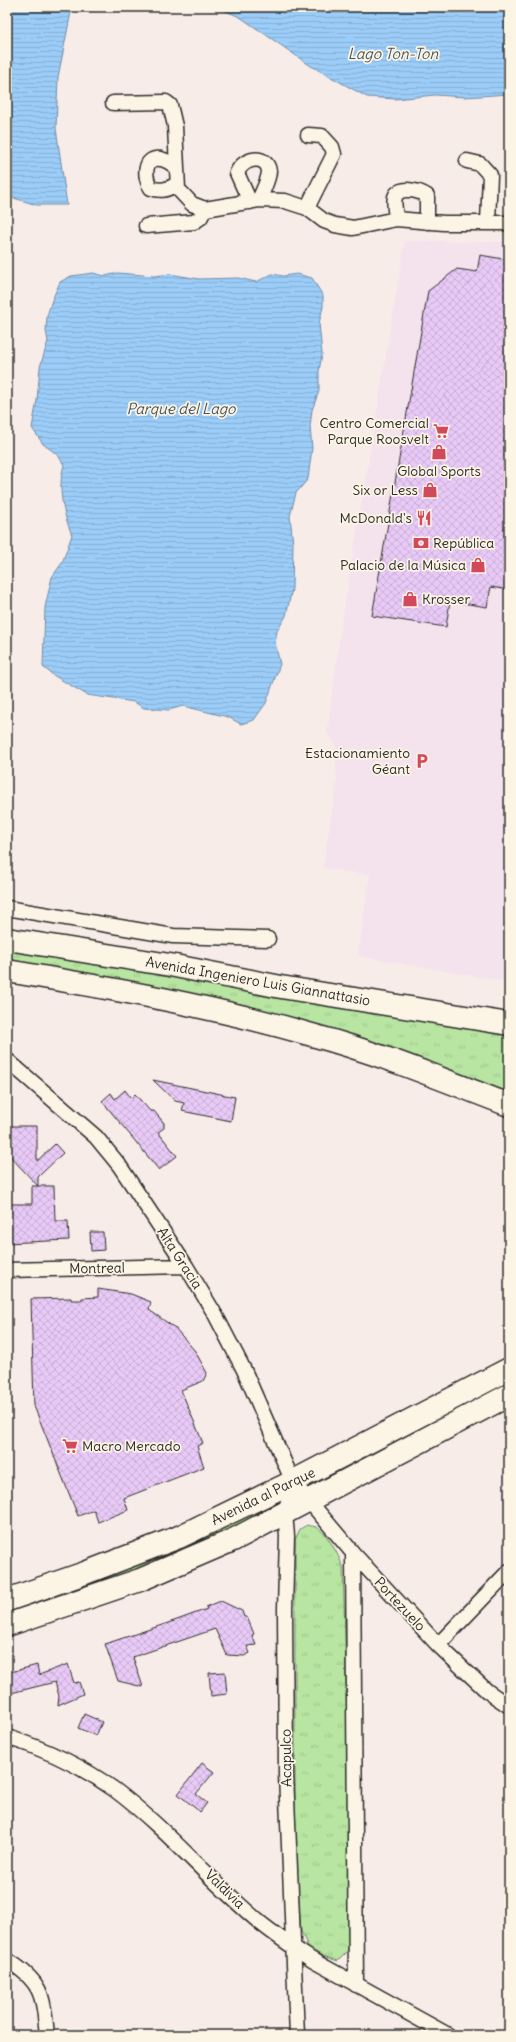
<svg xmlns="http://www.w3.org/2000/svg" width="516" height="2042" font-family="Delius,sans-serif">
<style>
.built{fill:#f4e2ed}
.grass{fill:url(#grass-tufts);stroke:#728866}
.water{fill:url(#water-rules);stroke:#6e8ca6}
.building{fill:url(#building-cross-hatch);stroke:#2b2b2b}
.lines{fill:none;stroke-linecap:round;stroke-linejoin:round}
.minor-casing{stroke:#2b2b2b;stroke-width:17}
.primary-casing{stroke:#2b2b2b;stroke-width:25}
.minor{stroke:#fcf5e5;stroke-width:14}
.primary{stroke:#fcf5e5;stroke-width:22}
.labels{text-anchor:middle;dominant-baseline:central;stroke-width:3.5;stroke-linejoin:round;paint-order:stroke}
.poi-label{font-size:14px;fill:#2b2b2b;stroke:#fcf5e5;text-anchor:end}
.street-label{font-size:14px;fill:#2b2b2b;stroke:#fcf5e5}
.water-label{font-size:15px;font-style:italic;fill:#47545e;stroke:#fcf5e5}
</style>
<defs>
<pattern id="grass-tufts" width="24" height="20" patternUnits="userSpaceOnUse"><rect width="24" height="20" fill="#b8e5a2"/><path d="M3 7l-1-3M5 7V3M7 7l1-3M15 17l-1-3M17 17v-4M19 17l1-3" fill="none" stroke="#9ec58c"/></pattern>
<pattern id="water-rules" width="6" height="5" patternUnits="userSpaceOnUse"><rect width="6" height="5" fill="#9bcdf8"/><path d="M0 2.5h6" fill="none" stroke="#86b0d5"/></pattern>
<pattern id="building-cross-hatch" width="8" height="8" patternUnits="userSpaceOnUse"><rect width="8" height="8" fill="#e9caf7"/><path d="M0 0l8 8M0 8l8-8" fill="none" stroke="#c8aed4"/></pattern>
</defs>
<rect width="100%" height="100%" fill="#f8ece9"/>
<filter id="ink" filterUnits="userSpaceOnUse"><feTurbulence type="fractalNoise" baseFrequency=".025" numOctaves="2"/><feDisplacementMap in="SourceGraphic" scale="8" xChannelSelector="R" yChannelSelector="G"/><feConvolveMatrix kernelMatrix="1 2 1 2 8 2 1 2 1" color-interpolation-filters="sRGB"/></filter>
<g filter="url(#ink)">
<path class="built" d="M405 241 509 242V982L358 956 370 875 323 868 337 780 335 743 327 732 342 621Z"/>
<path class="grass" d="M7 949 509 1032V1095L7 962Z
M278 1500V1501L256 1513 227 1534 186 1552 7 1619V1608Z
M307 1525C309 1526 314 1526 316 1527 327 1532 339 1556 343 1567L350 1822 349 1944 347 1952 338 1961 323 1956 308 1947 301 1931 295 1837V1540L300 1529Z"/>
<path class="water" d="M7 7H72L58 77 56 128 67 205H37L7 196Z
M216 7H509V94L465 97 435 95 395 99 367 97 311 66 240 17Z
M93 273 105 276 118 273 154 276 170 274 199 279 238 278 256 282 272 274 283 276 297 274 312 278 323 296V307L319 323 322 354 319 371V391L312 410 310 427 312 448 308 479 296 493 290 516 293 544 292 589 286 616 277 631 275 643 280 664 266 703 254 720 241 724 228 717 183 706 169 710 144 708 134 702 87 695 53 675 43 667 45 607 52 577 62 563 72 535C63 513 57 488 64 465L58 455 43 444 32 428 37 400 40 367 48 341 46 331 47 316 52 300 60 282 71 276Z"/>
<path class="building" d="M480 255 509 260V590L491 587 487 607 450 601 446 627 372 616 428 291 457 269 477 272Z
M153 1080 235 1097 231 1121 182 1111 184 1103 175 1101Z
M125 1090 131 1098 135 1094 150 1111H154L164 1123V1128L158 1132 177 1156 159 1170 102 1101 111 1093 115 1099Z
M7 1126H37V1161L55 1144 63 1153 38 1177V1186L7 1153Z
M32 1186H54L55 1221H68L69 1240 7 1243V1204H32Z
M90 1232H103L104 1250 91 1251Z
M98 1289 131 1294 151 1302 149 1310 175 1328 195 1351 207 1373 203 1381 181 1390 203 1443 197 1446 204 1467 124 1498 128 1510 98 1522 94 1510 78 1516 34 1406 31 1299 71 1298V1300H82V1298L98 1297Z
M221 1601 242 1611 244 1617H247L254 1634 252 1635 256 1645 247 1646 250 1653 244 1656 227 1655 215 1629 133 1657 143 1687 118 1681 105 1644 177 1620 207 1609 206 1607Z
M68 1664 74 1683 79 1682 83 1694 58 1705 59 1696 55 1682 7 1694V1673L37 1665 39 1675Z
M225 1672 227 1694 211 1696 209 1673Z
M84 1714 102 1722 96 1736 78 1728Z
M202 1763 214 1772 196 1794 207 1803 200 1812 178 1794Z"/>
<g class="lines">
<defs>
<path id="minor" d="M113 103 166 102 170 105 175 126 178 189 192 204 205 209 259 200 285 201 307 208 324 221 335 225 353 228 396 219 444 223H509
M467 161 480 164 490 175 488 222
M176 167C172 164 166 160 161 159 143 156 144 178 151 188 162 192 168 189 177 184
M250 202 237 173C243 157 267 154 269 171 269 180 262 192 259 200
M307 208 334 154 332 147 322 136 308 135
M396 219C396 213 393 203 395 197 399 185 420 191 427 196V222
M146 226 194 222 200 218 205 209
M7 908 173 936 268 939
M7 1060 96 1137 119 1165 186 1266 216 1316 244 1370 293 1482 353 1553 438 1645 487 1691 509 1706
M7 1270 186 1266
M293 1482 285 1513 287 1536 285 1609 286 1775 297 2035
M353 1553 356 1985
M438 1645 509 1571
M7 1737C45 1749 82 1766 115 1790 167 1829 208 1879 258 1921 275 1935 293 1947 312 1960L448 2035
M7 1960C43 1982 43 1996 47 2035"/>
<path id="primary" d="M7 939 170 965 281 987 509 1024
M7 971C110 988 212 1006 312 1035 379 1053 444 1080 509 1105
M7 1600 85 1573 179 1537 282 1487 509 1369
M7 1625 140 1580 233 1540 509 1395"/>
</defs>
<use href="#minor" class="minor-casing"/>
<use href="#primary" class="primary-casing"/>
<use href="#minor" class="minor"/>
<use href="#primary" class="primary"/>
</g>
</g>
<defs>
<symbol id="supermarket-bare" viewBox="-9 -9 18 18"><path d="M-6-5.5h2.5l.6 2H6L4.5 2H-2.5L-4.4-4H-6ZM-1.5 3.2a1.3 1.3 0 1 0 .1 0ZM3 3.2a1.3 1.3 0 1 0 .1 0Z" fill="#d1495b" stroke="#fcf5e5" stroke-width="2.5" paint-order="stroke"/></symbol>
<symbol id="shop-bare" viewBox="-9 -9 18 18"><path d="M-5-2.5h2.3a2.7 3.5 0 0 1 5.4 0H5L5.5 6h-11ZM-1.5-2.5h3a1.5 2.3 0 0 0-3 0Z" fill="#d1495b" stroke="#fcf5e5" stroke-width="2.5" paint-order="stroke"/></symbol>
<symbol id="restaurant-bare" viewBox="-9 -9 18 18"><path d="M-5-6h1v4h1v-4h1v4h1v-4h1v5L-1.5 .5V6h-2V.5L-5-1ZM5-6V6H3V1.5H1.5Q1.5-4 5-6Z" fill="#d1495b" stroke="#fcf5e5" stroke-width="2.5" paint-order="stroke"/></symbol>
<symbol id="bank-bare" viewBox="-9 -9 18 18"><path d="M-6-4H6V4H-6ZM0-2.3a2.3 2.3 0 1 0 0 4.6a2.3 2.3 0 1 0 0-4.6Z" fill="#d1495b" stroke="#fcf5e5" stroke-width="2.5" paint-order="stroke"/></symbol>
<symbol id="parking-bare" viewBox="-9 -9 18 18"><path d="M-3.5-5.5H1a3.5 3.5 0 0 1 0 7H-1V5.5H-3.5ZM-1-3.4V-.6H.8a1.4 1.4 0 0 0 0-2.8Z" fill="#d1495b" stroke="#fcf5e5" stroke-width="2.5" paint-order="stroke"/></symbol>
</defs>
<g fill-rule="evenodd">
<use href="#supermarket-bare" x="430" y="420" width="22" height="22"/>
<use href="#shop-bare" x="428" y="441" width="22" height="22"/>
<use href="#shop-bare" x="419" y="479" width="22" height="22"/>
<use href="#restaurant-bare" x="413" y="507" width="22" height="22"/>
<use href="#bank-bare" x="410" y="532" width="22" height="22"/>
<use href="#shop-bare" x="467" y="554" width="22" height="22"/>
<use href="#shop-bare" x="399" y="588" width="22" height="22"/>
<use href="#parking-bare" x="411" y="750" width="22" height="22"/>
<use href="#supermarket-bare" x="59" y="1435" width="22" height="22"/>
</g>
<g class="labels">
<g class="poi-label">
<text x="429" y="423">Centro Comercial<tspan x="429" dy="16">Parque Roosvelt</tspan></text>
<text x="439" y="471" text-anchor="middle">Global Sports</text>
<text x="418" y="490">Six or Less</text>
<text x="412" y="518">McDonald's</text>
<text x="433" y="543" text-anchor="start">República</text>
<text x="466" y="565">Palacio de la Música</text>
<text x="422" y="599" text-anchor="start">Krosser</text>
<text x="410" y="753">Estacionamiento<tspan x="410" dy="16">Géant</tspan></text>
<text x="82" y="1446" text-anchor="start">Macro Mercado</text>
</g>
<g class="street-label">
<text transform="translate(258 981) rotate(10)">Avenida Ingeniero Luis Giannattasio</text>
<text transform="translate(180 1258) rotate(57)">Alta Gracia</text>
<text transform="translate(97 1268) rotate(-1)">Montreal</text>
<text transform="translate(263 1496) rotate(-26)">Avenida al Parque</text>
<text transform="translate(400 1604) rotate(47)">Portezuelo</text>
<text transform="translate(286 1758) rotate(-91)">Acapulco</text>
<text transform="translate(225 1889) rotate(44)">Valdivia</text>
</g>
<g class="water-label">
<text x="393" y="53">Lago Ton-Ton</text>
<text x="181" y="408">Parque del Lago</text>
</g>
</g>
<rect width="516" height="2042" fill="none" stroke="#fcf5e5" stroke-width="24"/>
<rect x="12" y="12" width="492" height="2018" fill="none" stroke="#2b2b2b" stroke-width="1.5" filter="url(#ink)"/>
</svg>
